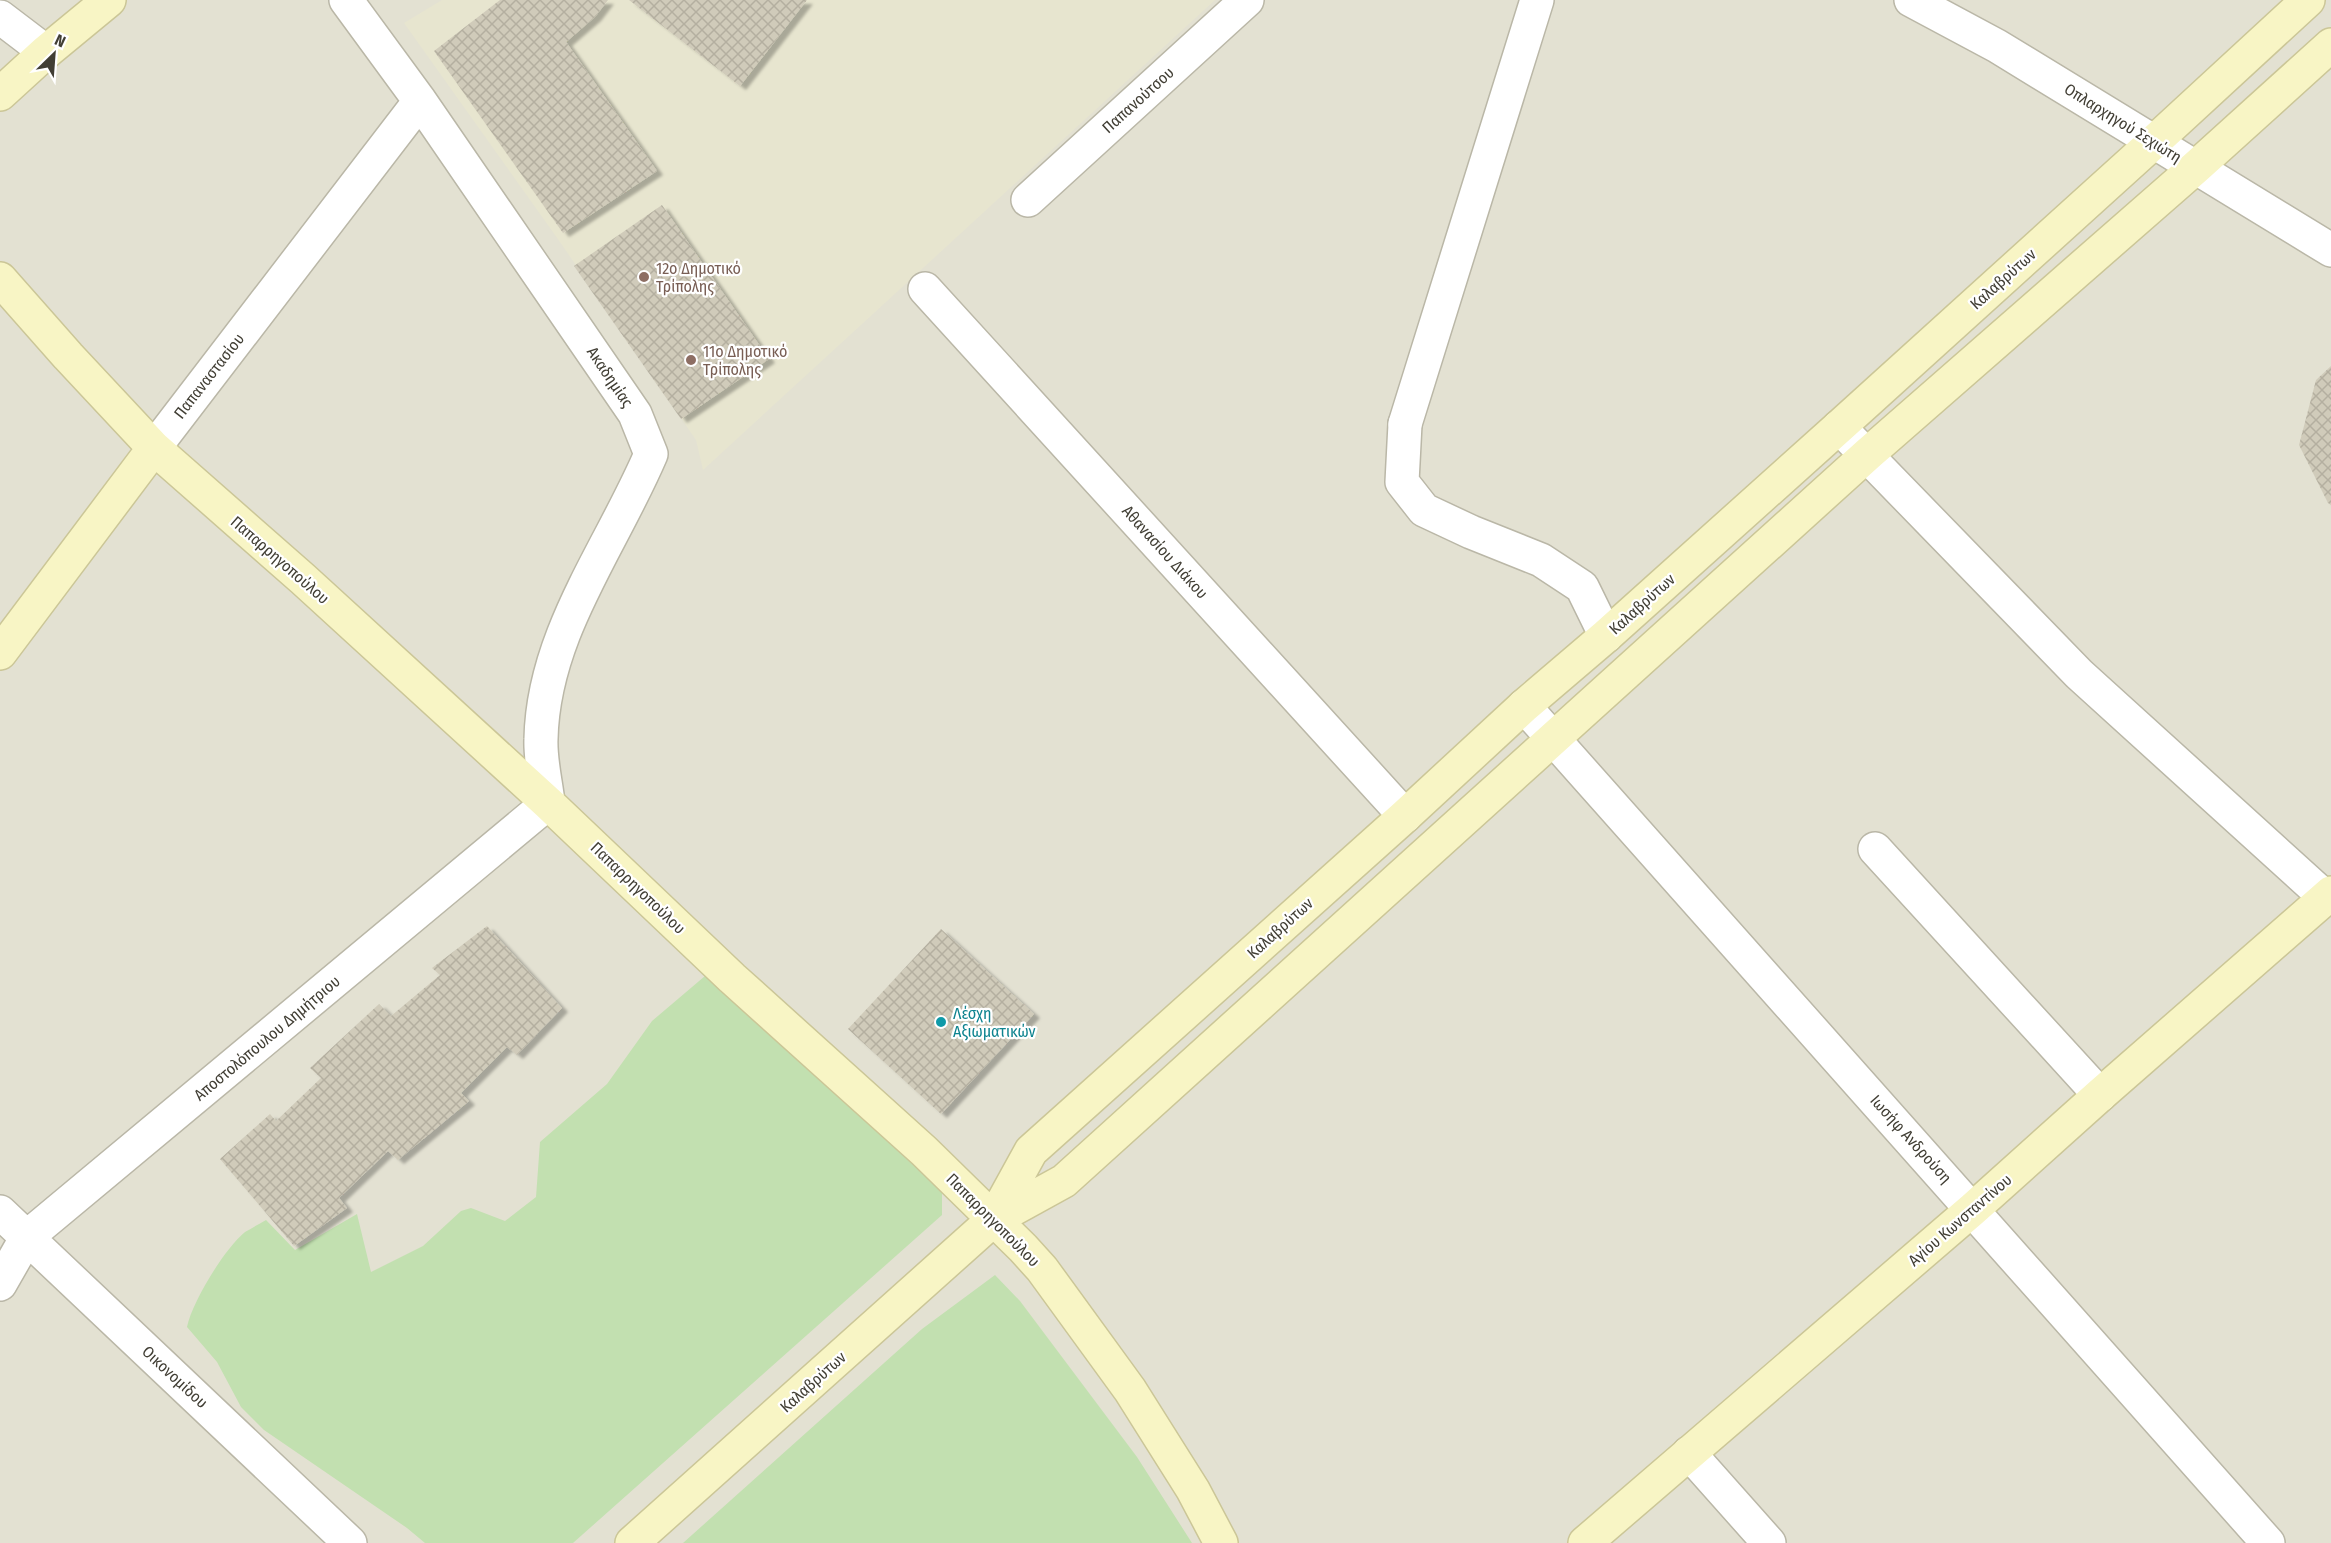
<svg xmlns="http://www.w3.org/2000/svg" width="2331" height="1543" font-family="'Fira Sans Condensed',sans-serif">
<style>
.residential{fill:#e3e1d2}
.education{fill:#e7e5cf}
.park{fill:#c2e0b0}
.building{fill:url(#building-cross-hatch);filter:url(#shadow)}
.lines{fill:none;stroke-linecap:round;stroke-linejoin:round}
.pedestrian-casing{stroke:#bab7a7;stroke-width:36}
.minor-casing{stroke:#bab7a7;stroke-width:36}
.tertiary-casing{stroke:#bab7a7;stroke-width:36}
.secondary-casing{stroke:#cbc697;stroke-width:36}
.pedestrian{stroke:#fff;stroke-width:33}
.minor{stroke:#fff;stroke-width:33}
.tertiary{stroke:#fff;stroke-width:33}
.secondary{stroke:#f8f5c5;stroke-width:33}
.education-dot{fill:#8d6e63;stroke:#fff;stroke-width:2}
.culture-dot{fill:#0f9aa8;stroke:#fff;stroke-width:2}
.labels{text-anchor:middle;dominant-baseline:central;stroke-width:4.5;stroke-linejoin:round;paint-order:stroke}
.street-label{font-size:16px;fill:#413e34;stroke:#fff}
.education-label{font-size:16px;fill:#785e54;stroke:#fff;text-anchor:start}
.culture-label{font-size:16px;fill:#0d838f;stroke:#fff;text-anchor:start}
</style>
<defs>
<pattern id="building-cross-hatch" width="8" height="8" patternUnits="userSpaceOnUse" patternTransform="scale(1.5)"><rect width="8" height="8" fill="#d0cbba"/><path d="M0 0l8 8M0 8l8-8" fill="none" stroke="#b4afa0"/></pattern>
<filter id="shadow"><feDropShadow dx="6" dy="4" stdDeviation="1.5" flood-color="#0004"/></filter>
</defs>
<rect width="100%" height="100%" fill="#f0eee4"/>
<path class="residential" d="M0 0H2331V1543H0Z"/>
<path class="education" d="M442 0H1215L703 470 696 440 560 242 404 23Z"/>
<path class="park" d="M705 976 942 1184V1215L573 1543H425L407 1528 264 1430 241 1407 217 1362 187 1327C192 1302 225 1248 245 1232 252 1228 259 1224 266 1220L295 1250 357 1214 371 1272 423 1246 461 1211 471 1208 505 1221 536 1197 540 1142 607 1084 652 1021Z
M995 1275 1020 1301 1137 1457 1192 1543H683L922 1329Z"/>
<path class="building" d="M500 0H608L595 17 566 42 657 171 563 233 434 51Z
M629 0H807L740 86Z
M662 205 769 359 681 419 574 266Z
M2331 366V505L2328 503 2299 445 2316 380Z
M487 926 562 1008 517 1055 507 1047 461 1093 469 1101 398 1160 388 1151 339 1198 347 1208 294 1246 220 1159 270 1114 276 1121 321 1078 310 1068 379 1004 391 1016 440 975 432 968Z
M941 929 1034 1014 941 1114 848 1029Z"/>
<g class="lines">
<defs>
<path id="pedestrian" d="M0 17 46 52
M1405 424 1402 482 1424 510 1471 532 1541 560 1582 587 1606 636"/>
<path id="minor" d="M1028 200 1247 0
M925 289 1405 816
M1405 424 1537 0
M1839 427 2079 674 2326 898
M1524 706 2268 1543
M1875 849 2100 1095
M0 1212 350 1543
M0 1284 27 1237 548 803
M1689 1453 1769 1543"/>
<path id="tertiary" d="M346 0 420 101 635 414 651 454C611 548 543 634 541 739 540 760 546 783 548 803
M1911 0 1997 46 2331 250
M154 448 420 101"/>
<path id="secondary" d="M0 94 46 52 109 0
M0 279 68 356 154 448 303 579 548 803 732 978 924 1151 1023 1248 1042 1269 1130 1390 1193 1490 1221 1543
M0 653 154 448
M993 1220 1031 1151 1405 816 1524 706 1606 636 1839 427 2155 141 2308 0
M632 1543 993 1220 1064 1181 1868 454 2195 168 2331 45
M1585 1543 1973 1209 2100 1095 2331 893"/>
</defs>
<use href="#pedestrian" class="pedestrian-casing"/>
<use href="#minor" class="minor-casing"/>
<use href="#tertiary" class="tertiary-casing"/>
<use href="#secondary" class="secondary-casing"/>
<use href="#pedestrian" class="pedestrian"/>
<use href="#minor" class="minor"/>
<use href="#tertiary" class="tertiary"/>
<use href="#secondary" class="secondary"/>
</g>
<g class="education-dot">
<circle cx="644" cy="277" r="6"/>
<circle cx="691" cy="360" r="6"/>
</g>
<circle class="culture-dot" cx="941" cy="1022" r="6"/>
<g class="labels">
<g class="street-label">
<text transform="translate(1138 100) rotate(-42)">Παπανούτσου</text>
<text transform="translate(2123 123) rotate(32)">Οπλαρχηγού Σεχιώτη</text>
<text transform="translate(2003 279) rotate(-42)">Καλαβρύτων</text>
<text transform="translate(209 376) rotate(-52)">Παπαναστασίου</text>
<text transform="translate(610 377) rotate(56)">Ακαδημίας</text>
<text transform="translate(1165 552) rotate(48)">Αθανασίου Διάκου</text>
<text transform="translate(280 560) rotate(41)">Παπαρρηγοπούλου</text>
<text transform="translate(1642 604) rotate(-42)">Καλαβρύτων</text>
<text transform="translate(638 888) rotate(44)">Παπαρρηγοπούλου</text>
<text transform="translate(1280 928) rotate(-42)">Καλαβρύτων</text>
<text transform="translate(267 1038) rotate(-40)">Αποστολόπουλου Δημήτριου</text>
<text transform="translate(1911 1139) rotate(48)">Ιωσήφ Ανδρούση</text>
<text transform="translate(993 1220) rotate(45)">Παπαρρηγοπούλου</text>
<text transform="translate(1960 1220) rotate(-41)">Αγίου Κωνσταντίνου</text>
<text transform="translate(175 1377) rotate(43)">Οικονομίδου</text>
<text transform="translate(813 1382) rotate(-42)">Καλαβρύτων</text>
</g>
<g class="education-label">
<text x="656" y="268">12ο Δημοτικό<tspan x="656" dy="18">Τρίπολης</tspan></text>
<text x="703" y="351">11ο Δημοτικό<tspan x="703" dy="18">Τρίπολης</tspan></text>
</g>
<g class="culture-label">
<text x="953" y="1013">Λέσχη<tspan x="953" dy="18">Αξιωματικών</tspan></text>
</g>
</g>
<g transform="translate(54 54) rotate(25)" stroke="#ffffff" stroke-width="4.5" paint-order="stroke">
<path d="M0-4.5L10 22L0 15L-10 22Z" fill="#413e34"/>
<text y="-9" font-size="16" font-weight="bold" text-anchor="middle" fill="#413e34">N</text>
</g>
</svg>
